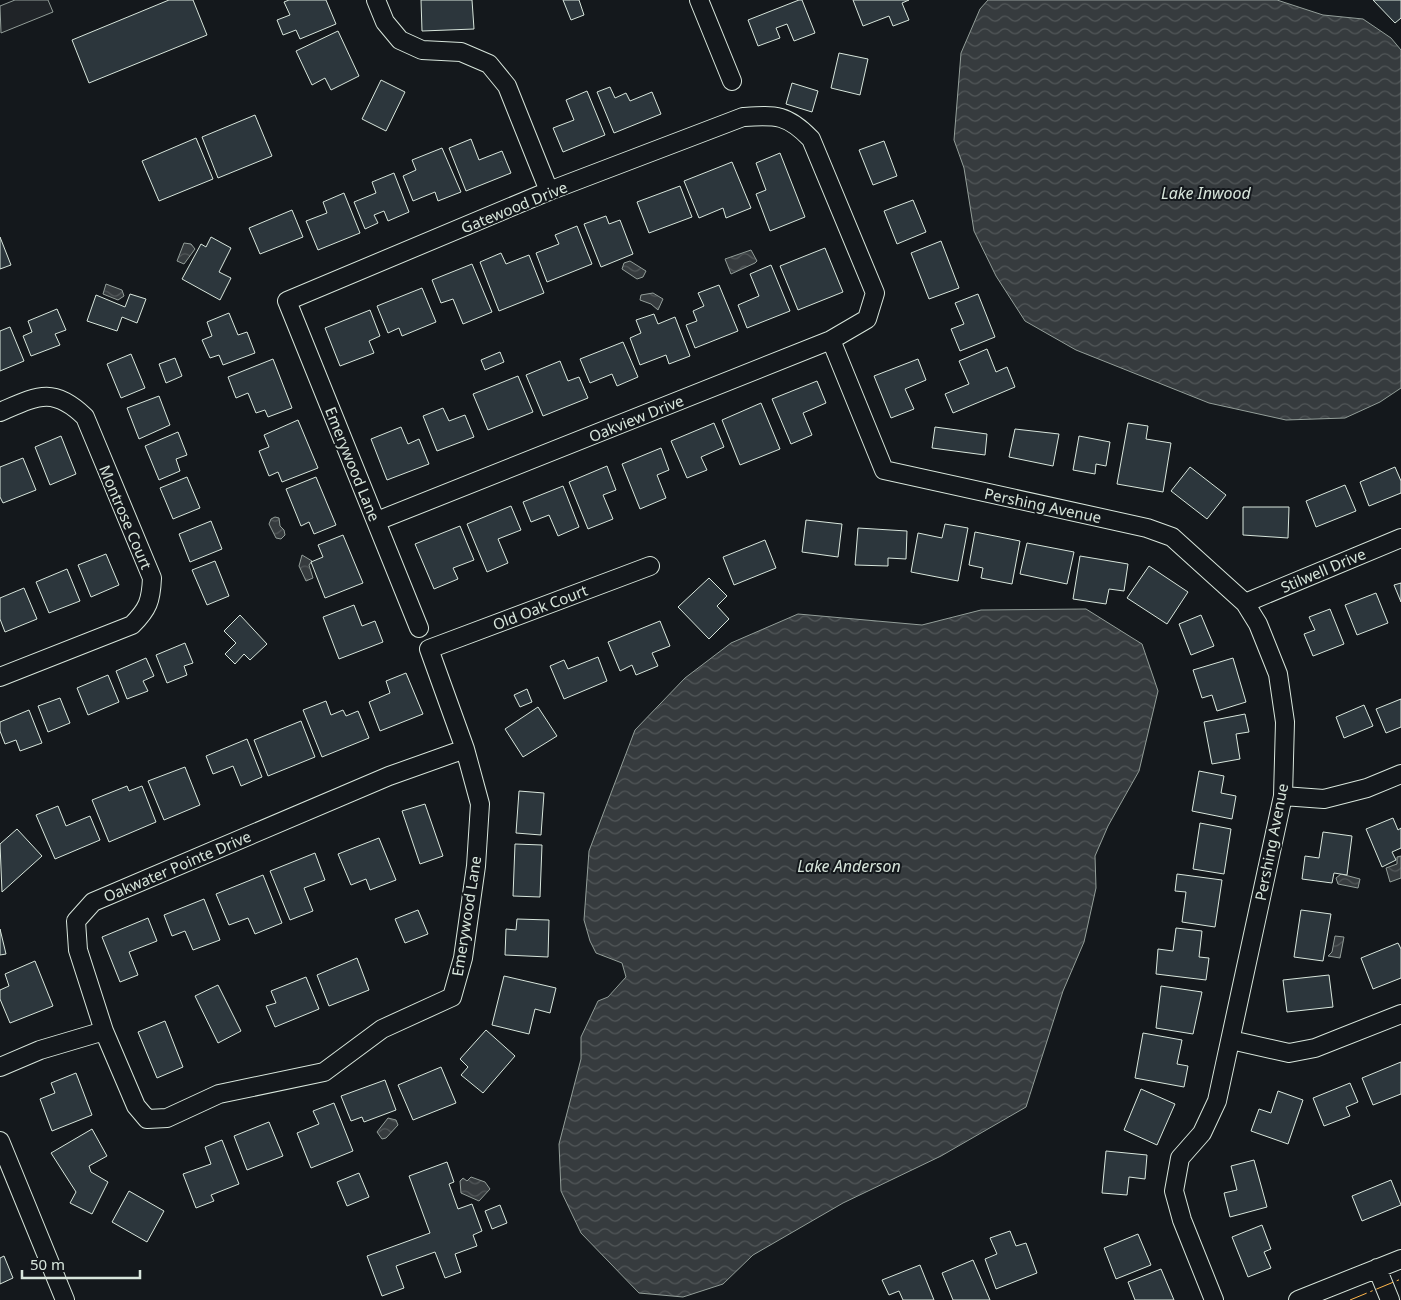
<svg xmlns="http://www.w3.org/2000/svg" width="1401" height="1300" font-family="'Noto Sans',sans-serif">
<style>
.park{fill:#202428;stroke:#939e99}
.water{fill:url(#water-waves);stroke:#939e99}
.building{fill:#2c363c;stroke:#d8e6dc}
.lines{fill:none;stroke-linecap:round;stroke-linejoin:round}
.minor-casing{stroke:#d8e6dc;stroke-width:20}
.minor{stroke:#14181c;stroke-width:18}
.power{stroke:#ffb74d;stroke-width:1;stroke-dasharray:18 4 2.5 4;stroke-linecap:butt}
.labels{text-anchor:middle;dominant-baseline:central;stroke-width:4;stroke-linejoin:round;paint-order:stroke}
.street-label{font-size:15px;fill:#d8e6dc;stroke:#14181c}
.water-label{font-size:16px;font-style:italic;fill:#d8e6dc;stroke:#14181c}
</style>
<defs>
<pattern id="water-waves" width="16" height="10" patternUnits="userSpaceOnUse" patternTransform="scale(1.25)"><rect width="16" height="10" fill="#363b3e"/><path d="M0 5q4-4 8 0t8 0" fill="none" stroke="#525759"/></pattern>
</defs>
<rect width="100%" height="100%" fill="#14181c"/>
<path class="park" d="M15 0H48L53 12 1 33 0 6Z"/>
<path class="water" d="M988 0H1277L1323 15 1363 19 1391 38 1401 50V388L1380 402 1345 418 1286 420 1209 403 1076 350 1025 321 996 276 974 231 964 168 954 140 961 53 980 9Z
M184 243 191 244 195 249 184 264 177 261Z
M751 250 757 261 755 263 731 274 725 259Z
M630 261 646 271 643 277 637 279 622 269 624 263Z
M106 284 122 290 124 296 118 300 103 294Z
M653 293 663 299 658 310 651 304 640 300 641 295Z
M275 517 279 518 280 526 284 530 285 535 281 539 276 538 269 524 271 519Z
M302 555 312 561 309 565 313 578 306 581 299 566Z
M1086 609 1142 644 1158 691 1139 771 1108 826 1095 856 1096 888 1084 942 1063 991 1026 1107 941 1156 843 1203 753 1255 723 1284 683 1297 639 1293 581 1233 561 1191 559 1144 581 1059V1037L598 1001 608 997 626 977 622 963 596 953 590 941 584 920 589 851 635 730 685 678 731 643 798 614 922 625 981 610Z
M1401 856V878L1390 882 1386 868 1397 864V857Z
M1341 874 1360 879 1358 888 1338 884 1336 878Z
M1335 936 1344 937 1340 958 1328 956 1332 952Z
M388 1118 396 1120 398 1125 386 1138 382 1139 377 1132Z
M471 1177 485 1182 490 1189 479 1201 461 1193 460 1181 463 1178 467 1181Z"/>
<path class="building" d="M169 0H193L207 35 89 83 72 40Z
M289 0H326L336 24 300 39 296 30 283 35 277 20 290 15 284 2Z
M421 0H472L474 29 422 31Z
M563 0H579L584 15 571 20Z
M799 0H802L815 33 794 41 787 24 776 28 780 38 758 46 748 20Z
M853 0H909L902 3 909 20 893 26 889 16 863 26Z
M1373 0H1401V18L1395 23Z
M338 31 359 76 331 90 325 78 312 85 296 51Z
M839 53 868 59 860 95 831 88Z
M381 80 405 92 386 131 362 119Z
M792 83 818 91 812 112 786 104Z
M610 87 615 98 626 93 630 101 652 92 661 114 614 133 597 92Z
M587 91 605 135 563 152 553 128 574 120 566 100Z
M255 115 272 156 218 178 202 137Z
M196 138 213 179 159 201 142 161Z
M471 139 479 160 502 151 511 173 466 191 449 148Z
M884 141 897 176 873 185 859 150Z
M442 148 461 192 438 201 435 192 413 201 403 176 416 170 412 160Z
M780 153 805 217 770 231 756 194 766 190 756 163Z
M732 162 751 208 726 218 723 208 699 218 684 181Z
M394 173 409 212 388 221 384 211 374 215 378 223 365 229 354 202 376 193 372 182Z
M680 186 692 217 649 233 637 202Z
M344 193 360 233 318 250 306 221 327 213 323 202Z
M913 200 926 232 897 244 884 211Z
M292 210 303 237 260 254 249 228Z
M606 216 609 224 620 220 633 254 601 267 584 224Z
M577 226 592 264 547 282 536 253 559 244 555 235Z
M0 237 11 265 0 269Z
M211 237 231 248 219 272 231 278 220 300 182 279 201 244 206 247Z
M941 241 959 288 929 299 911 253Z
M825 248 843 292 798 310 780 266Z
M501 253 506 264 529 255 544 293 499 311 480 262Z
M472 264 492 312 463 324 453 299 441 303 432 280Z
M771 265 790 311 747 328 738 305 759 296 750 274Z
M719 285 738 331 695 348 686 325 697 321 693 311 704 306 698 293Z
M422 288 436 322 402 336 399 328 388 333 377 306Z
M130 294 146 299 137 323 122 317 117 331 87 321 96 295 125 307Z
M978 294 995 337 960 351 951 329 964 324 955 303Z
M57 309 66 330 55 334 60 345 31 356 23 336 32 332 28 321Z
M370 310 380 336 369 341 374 353 340 366 325 328Z
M229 313 238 335 247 332 255 353 223 365 219 355 210 358 202 340 212 336 207 322Z
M654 314 658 324 675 317 690 356 669 364 666 355 640 365 630 338 641 333 636 320Z
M10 327 24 361 0 371V331Z
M623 342 638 377 617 386 612 374 590 383 580 359Z
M987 349 996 372 1007 367 1015 387 953 413 945 394 969 384 959 361Z
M500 352 504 362 485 370 481 360Z
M131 354 145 388 121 398 107 364Z
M175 358 182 376 166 383 159 364Z
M273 359 292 408 268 417 265 410 256 413 248 393 236 398 228 377Z
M918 359 926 380 905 389 914 409 891 418 874 376Z
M560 361 568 381 579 377 588 398 543 416 526 375Z
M518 376 533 412 488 430 473 394Z
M817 381 826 403 803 413 812 435 791 444 772 399Z
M159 396 170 425 139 439 127 408Z
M761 403 780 449 740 465 722 420Z
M443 408 449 421 465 415 474 437 437 451 423 416Z
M298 420 318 468 282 482 278 472 269 476 259 451 269 447 264 435Z
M714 423 724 447 701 457 707 470 687 478 671 441Z
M1128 423 1148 426 1146 439 1171 443 1163 492 1117 484Z
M401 427 408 444 419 439 429 464 387 480 371 439Z
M935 427 987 434 985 455 932 448Z
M1015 429 1059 434 1053 466 1009 457Z
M178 432 187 455 176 459 180 471 159 480 145 446Z
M61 436 76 474 50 485 35 447Z
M1079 436 1110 442 1106 466 1096 464 1095 474 1073 470Z
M661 448 669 470 657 475 666 498 640 509 622 464Z
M23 458 36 490 3 503 0 497V467Z
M607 466 616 490 603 495 613 519 588 529 569 482Z
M1190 467 1226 495 1207 519 1171 491Z
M1395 467 1401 481V493L1369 506 1360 482Z
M187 477 200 508 173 519 160 488Z
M316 477 336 525 314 534 309 522 301 526 286 489Z
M1345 485 1356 511 1316 527 1306 501Z
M563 486 579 527 558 536 549 515 531 522 523 502Z
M511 506 521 530 498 539 508 563 487 572 467 524Z
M1243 507H1289L1288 538 1243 535Z
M806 520 842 524 838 557 802 552Z
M211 521 222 549 190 562 179 534Z
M945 524 968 528 958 581 911 572 918 533 942 538Z
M460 526 474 560 453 568 458 579 434 589 415 544Z
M858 528 907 531 906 559 888 558V566L855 565Z
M975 532 1020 541 1012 584 981 578 983 568 969 565Z
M343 535 363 583 325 598 311 562 323 557 318 545Z
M765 540 776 568 734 585 723 557Z
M1027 543 1074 552 1067 584 1020 574Z
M106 554 119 585 91 597 78 565Z
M1080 556 1128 564 1124 591 1109 589 1106 604 1073 599Z
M215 561 229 596 207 605 192 570Z
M1149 566 1188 592 1167 624 1127 598Z
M67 569 80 601 49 613 36 582Z
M709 578 727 596 717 606 729 619 709 639 678 607Z
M1401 583V602L1394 585Z
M24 588 37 619 5 632 0 619V598Z
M1376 593 1388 623 1357 635 1345 605Z
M354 605 362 626 375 621 383 642 339 659 323 617Z
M1330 609 1344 644 1313 656 1304 634 1315 630 1309 617Z
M240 615 267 644 250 660 244 654 235 664 225 654 236 643 224 631Z
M1201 615 1214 646 1191 655 1179 624Z
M660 621 670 646 652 653 658 666 636 675 632 665 620 671 608 642Z
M185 643 193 663 184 666 187 675 167 683 156 655Z
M598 657 607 681 564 699 550 666 564 660 568 669Z
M146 658 154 676 143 681 148 691 127 699 116 671Z
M1233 658 1246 702 1217 711 1212 695 1202 698 1193 670Z
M406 673 423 714 380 731 369 702 390 693 386 681Z
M108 675 119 702 88 715 77 688Z
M527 689 532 702 520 707 514 695Z
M60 698 70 723 48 732 38 706Z
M1401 699V727L1386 733 1376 709Z
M326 701 331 715 343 710 346 716 358 711 369 738 322 757 303 710Z
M1364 705 1373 726 1344 738 1336 717Z
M538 707 557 736 523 757 505 729Z
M29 710 42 743 20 751 16 740 5 744 0 731V722Z
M1245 714 1249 732 1236 734 1240 759 1212 764 1204 722Z
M301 721 315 757 268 776 254 740Z
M247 739 262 777 241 786 233 766 213 774 206 756Z
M185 767 200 805 164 820 148 781Z
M1199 771 1224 776 1221 793 1236 796 1232 819 1192 811Z
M127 786 129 791 142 786 156 822 109 842 92 800Z
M519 791 544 793 541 835 516 833Z
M425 804 443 856 420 864 402 811Z
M58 806 66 826 90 816 100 840 55 859 36 815Z
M1393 818 1398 830 1401 828V848L1392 852 1396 860 1382 867 1366 829Z
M1200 823 1231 829 1224 874 1193 869Z
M17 829 42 856 2 892 0 844Z
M1323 832 1352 836 1347 875 1334 873 1332 883 1302 879 1305 856 1319 858Z
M379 838 396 880 370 890 366 879 351 885 338 854Z
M515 844 542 845 540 897 513 896Z
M315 853 325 880 304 888 313 911 290 920 270 871Z
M1177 874 1222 880 1215 927 1182 922 1186 892 1175 891Z
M263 875 282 923 255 934 248 918 229 925 216 894Z
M204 899 220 940 193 950 185 931 172 936 164 915Z
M418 910 428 934 405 943 395 919Z
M1301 910 1331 914 1323 961 1294 957Z
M148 918 157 941 129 952 138 975 120 982 102 937Z
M517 919 549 920 548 957 505 955 506 929 516 930Z
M1176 928 1202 931 1199 957 1209 958 1206 980 1156 974 1158 949 1173 951Z
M0 929 6 954 0 955Z
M1398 943 1401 949V978L1373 989 1361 958Z
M357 958 369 990 329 1006 317 975Z
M35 961 53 1006 10 1023 0 999V990L9 986 5 974Z
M1329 975 1333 1007 1287 1012 1283 980Z
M504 976 556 988 550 1013 535 1009 529 1034 492 1025Z
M306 977 319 1009 275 1027 266 1006 276 1003 271 991Z
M218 985 241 1031 218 1043 195 996Z
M1161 986 1202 992 1193 1034 1156 1028Z
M165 1021 183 1067 157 1078 138 1032Z
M486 1030 515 1056 483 1093 461 1075 468 1067 460 1059Z
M1143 1033 1182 1040 1177 1064 1188 1066 1184 1087 1135 1078Z
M1401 1062V1094L1373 1105 1362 1078Z
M441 1067 456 1103 413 1120 398 1085Z
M76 1073 92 1115 52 1131 40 1099 55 1093 51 1083Z
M385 1080 396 1110 364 1122 362 1117 351 1121 341 1096Z
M1350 1083 1358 1102 1346 1107 1350 1116 1324 1126 1313 1098Z
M1141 1089 1175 1104 1157 1145 1124 1130Z
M1278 1091 1303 1100 1288 1144 1251 1131 1259 1109 1271 1113Z
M334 1103 353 1151 311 1168 297 1133 319 1124 313 1111Z
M269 1122 283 1156 247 1170 234 1136Z
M92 1129 107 1156 89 1166 91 1172 108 1182 92 1214 70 1203 76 1192 51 1153Z
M222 1140 239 1184 211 1195 214 1201 196 1208 183 1174 211 1164 205 1147Z
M1106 1151 1147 1155 1145 1179 1129 1177 1127 1195 1102 1193Z
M1254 1160 1267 1207 1230 1217 1224 1193 1237 1190 1231 1166Z
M447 1162 454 1182 449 1184 458 1209 472 1204 482 1231 473 1235 477 1246 455 1254 461 1272 445 1278 435 1252 396 1266 404 1288 382 1296 367 1256 430 1233 409 1176Z
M359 1173 369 1197 347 1206 337 1182Z
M1391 1180 1401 1205 1362 1221 1352 1196Z
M129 1191 164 1211 147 1242 112 1222Z
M500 1205 507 1223 492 1229 485 1211Z
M1262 1225 1271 1249 1264 1252 1271 1268 1248 1277 1232 1237Z
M1010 1231 1016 1246 1026 1243 1037 1273 996 1289 985 1259 997 1254 990 1238Z
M1138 1234 1151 1265 1116 1279 1104 1248Z
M4 1256 13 1278 0 1284V1258Z
M973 1260 990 1300H953L942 1273Z
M920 1265 934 1300H903L899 1291 889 1295 882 1280Z
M1161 1269 1174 1300H1135L1128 1282Z"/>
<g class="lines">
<defs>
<path id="minor" d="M376 0 385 22 400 40 422 50 461 52 489 64 507 86 549 191
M699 0 732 81
M831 340 884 470 1147 528 1172 537 1245 603 1258 624 1278 674 1285 722 1283 796 1217 1101 1202 1133 1180 1158 1174 1191 1182 1220 1214 1300
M0 412C37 396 53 386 85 417L152 578C151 601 148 609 132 625L0 677
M377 521 831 340 867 319 875 293 811 139C787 114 776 115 743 117L549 191 287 301 419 628
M1245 603 1401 538
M465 749 389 776 93 902 76 921 78 950 104 1031 136 1106 147 1119 167 1118 219 1094 324 1072 382 1029 452 997 463 958 476 866 480 804 465 749 429 649 650 566
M1283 796 1324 799 1367 788 1401 774
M1231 1040 1289 1053 1315 1048 1401 1014
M0 1067 40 1050 104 1031
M0 1141 65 1300
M1377 1268 1390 1300
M1298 1300 1401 1259"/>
</defs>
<use href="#minor" class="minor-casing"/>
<use href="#minor" class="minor"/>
<path class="power" d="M1350 1300 1401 1279"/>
</g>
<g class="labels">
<g class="street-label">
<text transform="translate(514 207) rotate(-22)">Gatewood Drive</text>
<text transform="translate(636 418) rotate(-22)">Oakview Drive</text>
<text transform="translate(353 464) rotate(68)">Emerywood Lane</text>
<text transform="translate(1043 505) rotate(12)">Pershing Avenue</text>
<text transform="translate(126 517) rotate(67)">Montrose Court</text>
<text transform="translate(1323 570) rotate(-23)">Stilwell Drive</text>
<text transform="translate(540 607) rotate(-21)">Old Oak Court</text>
<text transform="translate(1271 842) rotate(-79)">Pershing Avenue</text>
<text transform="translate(177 866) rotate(-23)">Oakwater Pointe Drive</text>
<text transform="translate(466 916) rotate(-81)">Emerywood Lane</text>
</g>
<g class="water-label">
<text x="1206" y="193">Lake Inwood</text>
<text x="849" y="866">Lake Anderson</text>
</g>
</g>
<path d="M22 1270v8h118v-8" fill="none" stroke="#d8e6dc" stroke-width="2.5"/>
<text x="30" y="1270" font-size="15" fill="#d8e6dc" stroke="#14181c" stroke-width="4" paint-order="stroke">50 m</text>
</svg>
